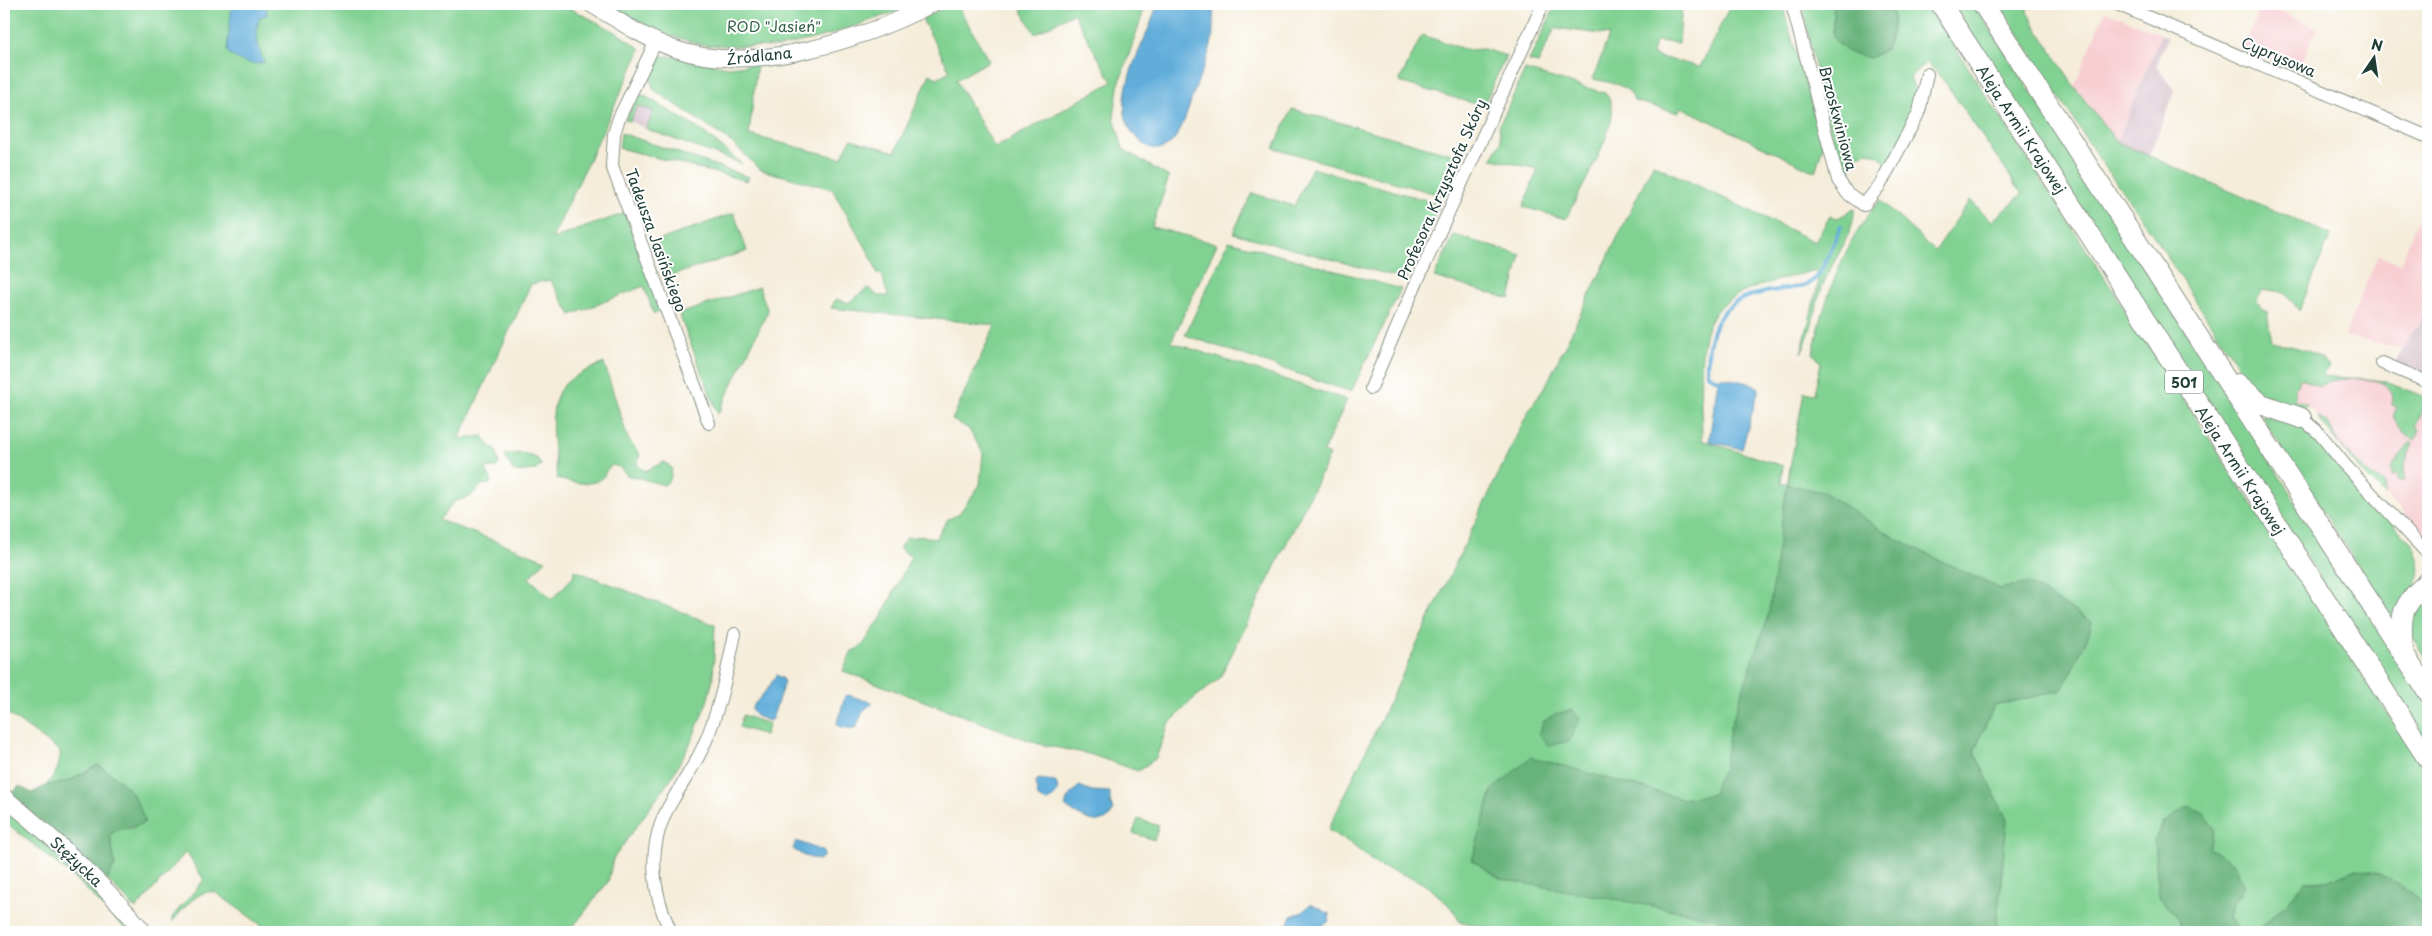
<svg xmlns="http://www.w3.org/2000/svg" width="2432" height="936" font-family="'Playpen Sans',sans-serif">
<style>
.built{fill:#f7cfd3}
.industrial{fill:#d2bdc7}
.green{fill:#80d192;stroke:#508763}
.forest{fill:#68b37c;stroke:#447858}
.water{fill:#61adda;stroke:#407587}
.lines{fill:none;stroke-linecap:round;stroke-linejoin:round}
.stream{stroke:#61adda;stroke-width:4}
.minor-casing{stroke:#8a9587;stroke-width:14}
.tertiary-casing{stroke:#8a9587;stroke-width:18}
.primary-casing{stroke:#8a9587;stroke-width:22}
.minor{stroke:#fff;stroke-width:12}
.tertiary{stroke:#fff;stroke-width:16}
.primary{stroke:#fff;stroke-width:20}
.labels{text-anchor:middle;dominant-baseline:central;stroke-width:4;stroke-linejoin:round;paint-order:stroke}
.shield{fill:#fff;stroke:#627771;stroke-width:1}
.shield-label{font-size:14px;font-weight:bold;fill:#1f3d34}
.park-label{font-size:15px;fill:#37624c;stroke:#fff}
.street-label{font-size:15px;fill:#1f3d34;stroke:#fff}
</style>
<rect width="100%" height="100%" fill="#fff"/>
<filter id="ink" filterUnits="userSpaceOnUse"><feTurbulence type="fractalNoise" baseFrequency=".02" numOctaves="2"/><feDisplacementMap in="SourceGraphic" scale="10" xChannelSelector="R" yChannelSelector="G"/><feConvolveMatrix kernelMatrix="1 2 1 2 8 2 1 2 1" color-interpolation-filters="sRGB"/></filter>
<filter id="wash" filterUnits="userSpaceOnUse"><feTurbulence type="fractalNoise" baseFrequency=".0096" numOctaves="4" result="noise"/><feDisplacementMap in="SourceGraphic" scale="20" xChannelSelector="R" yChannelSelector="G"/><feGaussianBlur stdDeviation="1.12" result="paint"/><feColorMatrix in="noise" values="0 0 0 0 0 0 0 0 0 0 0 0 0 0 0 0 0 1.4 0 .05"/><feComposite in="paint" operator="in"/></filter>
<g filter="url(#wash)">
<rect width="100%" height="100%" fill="#f5edda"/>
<path class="built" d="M2263 4 2317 28 2297 71 2242 48Z
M2105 11 2161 34 2117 142 2074 87Z
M2428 194V308L2403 349 2344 336 2378 255 2400 264Z
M2294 374 2386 381 2428 398V537L2356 466 2312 409 2303 404 2287 400Z"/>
<path class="industrial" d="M2161 34 2168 37 2156 66 2175 91 2149 156 2117 142Z
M637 106 655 111 646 129 630 121Z
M2428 308V375L2395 362Z"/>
<path class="green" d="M4 4H562L616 32 641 49 552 239 625 213 660 310 654 315 644 286 571 315 550 280 531 284 459 439 483 436 489 445 496 450 499 464 495 468H487L486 472 492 480 490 484 482 485 470 497 455 501 439 520 546 560 529 578 552 599 573 577 574 570 715 625 713 679 707 702 692 740 672 777 613 859 608 882 569 932H271L215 892C197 889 184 909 172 922V917L204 880 186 852 136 909 107 880 115 865 110 835 118 829 134 828 98 765 69 781 45 786C55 777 61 765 60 751L4 711Z
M609 4H918L829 35 779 47 704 45 660 33Z
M952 4 958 6 989 61 956 80 995 148 1112 82 1073 13 1035 34 1018 4H1146L1118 87 1114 117 1123 149 1169 177 1152 227 1217 244 1171 342 1347 400 1323 452 1330 455 1220 678 1192 700 1168 725 1156 758 1138 771 1089 754 1039 744 843 671 852 651C868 646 869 631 880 620L911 557 899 548 906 538 924 536 935 539 948 519 958 515 980 485 983 453 968 428 952 420 995 325 831 308 836 299 848 303 868 288 878 296H888L882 275 878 274 869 253 832 189 761 170 731 142 653 89 649 68 657 56H670L728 67 757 64 749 135 841 158 851 139 895 152 930 74 937 78 950 71 923 21V18Z
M1556 4H1682L1679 43 1655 41 1652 55 1700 67 1731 4H1782L1823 146 1815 172 1681 107 1678 113 1634 101C1629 83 1609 83 1593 79L1609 35 1555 28 1538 63 1529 61Z
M1803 4H1833V38L1870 58 1886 49C1892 34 1896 20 1891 4H1927L2428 776V911L2411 892 2377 872 2357 869 2327 881H2305L2287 903 2255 932C2242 932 2237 928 2229 918L2231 906 2244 887 2235 865 2208 847 2159 896 2176 916 2185 932H1996L2007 820 1974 752 1994 706 2062 690 2028 583 2000 589 1975 577 1846 932H1504L1459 921 1453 909 1429 887 1413 878 1377 865 1350 843 1328 830 1529 410 1547 383 1653 164 1815 242 1830 216 1838 218 1854 209C1856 229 1834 260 1825 280 1815 303 1813 331 1801 353L1819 281 1816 270C1785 279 1746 285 1720 307 1693 331 1702 406 1702 440L1783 466 1781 484H1787L1804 392 1814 394 1821 363 1813 353C1825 297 1843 244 1880 200L1935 251 1970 200 1992 221 2022 194 1944 81 1927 62 1910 78 1918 97 1914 111 1887 165C1871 138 1838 159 1856 185L1853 189C1839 168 1834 141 1827 117 1818 79 1809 42 1803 4Z
M1951 4H1974L2428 706V745Z
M1999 4H2029L2027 12 2030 17 2073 85 2117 142 2331 235 2299 311C2286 291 2284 290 2261 291L2257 302 2267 312 2272 342C2292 347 2316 349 2329 366L2322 376 2386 381 2428 398 2415 428 2419 430 2415 440C2404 435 2398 426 2393 416L2397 407 2392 405C2400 375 2351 376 2333 381L2332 380 2319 386 2300 378 2298 386H2295L2294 399 2308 405 2300 409 2269 401 2248 381 2149 229 2094 151Z
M1422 35 1467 50 1484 49 1506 56 1483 106 1399 82Z
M1525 70 1605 93C1610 99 1613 106 1612 114 1611 139 1578 194 1566 219L1523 207 1538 169 1492 159 1501 141 1499 126Z
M639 94 645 96 702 131 742 164 646 129 654 111 637 106 630 121 625 120Z
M1292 109 1462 157 1443 196 1274 148Z
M621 133 749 177 747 181 619 148Z
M1312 168 1440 204 1405 279 1233 233 1252 193 1294 206Z
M734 213 747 251 667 277 654 242Z
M1454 235 1521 255 1510 299 1434 277Z
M1229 241 1401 289 1351 392 1185 335Z
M759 287 768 311 718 414 679 314Z
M604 363 628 439 640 454 637 465 645 471 664 462 672 468 670 480 664 485 627 475 619 467 613 465C606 468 607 471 603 477 595 487 568 483 557 478 555 452 544 402 566 383 577 374 592 368 604 363Z
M2263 415 2305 428 2360 492 2410 541C2432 575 2413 590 2392 618L2262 417Z
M2317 416 2327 421 2335 437 2346 452 2367 472 2384 484 2385 495 2356 466Z
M2411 442 2413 444 2404 466V481H2397L2398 476 2394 475 2393 478 2390 469Z
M521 453 537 458 541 465 536 470 514 472 504 455Z
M2428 591V662L2410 634 2407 622Z
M743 715 769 724 765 735 739 727Z
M4 804 105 896 137 932H128L77 880 4 821Z
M1138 819 1159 826 1154 840 1133 833Z"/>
<path class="forest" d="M1833 4H1891C1896 20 1892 34 1886 49L1870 58 1847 52 1833 38Z
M1787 484 1823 492 1898 540 2000 589 2028 583 2092 622 2088 637 2062 690 1994 706 1974 751 2007 820 1996 932H1745L1742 929 1720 920 1685 912 1501 879 1472 860 1492 790 1531 757 1682 799 1713 794 1716 782 1724 769 1730 728 1769 612Z
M1573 710 1580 719 1569 741 1549 746 1539 735 1543 722 1555 714Z
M98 765C125 783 135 790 145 822 132 829 121 826 110 835L115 865 107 880 11 795 19 786 32 793 45 786 69 781Z
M2189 807 2204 813 2214 829 2209 847 2235 865 2244 887 2231 906 2229 918 2238 929 2247 932H2185L2176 916 2159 896 2154 841 2164 822Z
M2357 869 2377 872 2411 892 2428 911V932H2255L2287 903 2305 881H2327Z"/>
<path class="water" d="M232 4H266L267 15 260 17C254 29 258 50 264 62 253 67 234 60 227 51Z
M1157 4H1215C1212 16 1214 29 1212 41 1208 59 1200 75 1194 92 1186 115 1173 172 1138 139 1126 128 1123 111 1125 97 1129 63 1149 36 1157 4Z
M1721 377 1753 384 1759 388 1742 449 1709 441 1718 380Z
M776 675 782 678 784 683 772 719 769 721 756 716 752 711V707L769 687Z
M848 695 873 703 864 710 856 727 851 729 838 726 837 723 845 697Z
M1038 779 1055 781C1061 791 1056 797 1047 802L1038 798 1036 783Z
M1079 786 1092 791 1110 792V802L1113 810C1106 832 1078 817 1065 806L1067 799Z
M796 841 823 851 824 856 819 860 804 856 793 849Z
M1310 904 1330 914 1329 921 1323 926 1316 927 1314 932H1287L1291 916 1303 912Z"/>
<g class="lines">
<path class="stream" d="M1718 380 1707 374C1707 321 1722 297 1777 290 1790 288 1806 288 1816 278 1823 272 1836 237 1841 226"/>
</g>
</g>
<g filter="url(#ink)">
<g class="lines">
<defs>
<path id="minor" d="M1792 4 1838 180 1847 193 1864 205 1880 185 1919 112 1927 74
M2117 4 2428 137
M656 41 619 118 614 134 612 166 709 423
M2382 363 2428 382
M1371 388 1414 288 1543 4
M2301 418 2319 433 2345 465 2428 554
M671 932C651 890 646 843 672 801 686 777 701 756 710 730 722 699 728 666 735 634"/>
<path id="tertiary" d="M591 4C618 20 645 39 675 49 754 76 861 40 932 4
M4 797C54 838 102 882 144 932"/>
<path id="primary" d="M1941 4 2428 759
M1983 4 2428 692
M2238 384 2261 404 2301 418
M2403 651C2400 616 2400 606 2428 582"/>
</defs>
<use href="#minor" class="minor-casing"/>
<use href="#tertiary" class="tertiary-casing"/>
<use href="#primary" class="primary-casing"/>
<use href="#minor" class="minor"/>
<use href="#tertiary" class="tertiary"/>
<use href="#primary" class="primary"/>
</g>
</g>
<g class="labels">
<rect class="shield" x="2165" y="370.5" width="38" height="23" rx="4"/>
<g class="shield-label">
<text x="2184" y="382">501</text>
</g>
<g class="park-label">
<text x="774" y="25">ROD "Jasień"</text>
</g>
<g class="street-label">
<text transform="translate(759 55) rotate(-6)">Źródlana</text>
<text transform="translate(2279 56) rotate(23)">Cyprysowa</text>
<text transform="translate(1839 118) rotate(75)">Brzoskwiniowa</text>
<text transform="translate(2022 129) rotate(57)">Aleja Armii Krajowej</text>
<text transform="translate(1441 189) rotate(-66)">Profesora Krzysztofa Skóry</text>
<text transform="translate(657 240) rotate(70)">Tadeusza Jasińskiego</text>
<text transform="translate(2241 470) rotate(57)">Aleja Armii Krajowej</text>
<text transform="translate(77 861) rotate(43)">Stężycka</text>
</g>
</g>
<rect width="2432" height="936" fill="none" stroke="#fff" stroke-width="20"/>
<g transform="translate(2374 58) rotate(13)" stroke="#ffffff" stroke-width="4" paint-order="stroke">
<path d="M0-4L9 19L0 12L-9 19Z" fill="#1f3d34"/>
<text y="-8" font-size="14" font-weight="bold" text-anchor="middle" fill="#1f3d34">N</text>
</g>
</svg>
